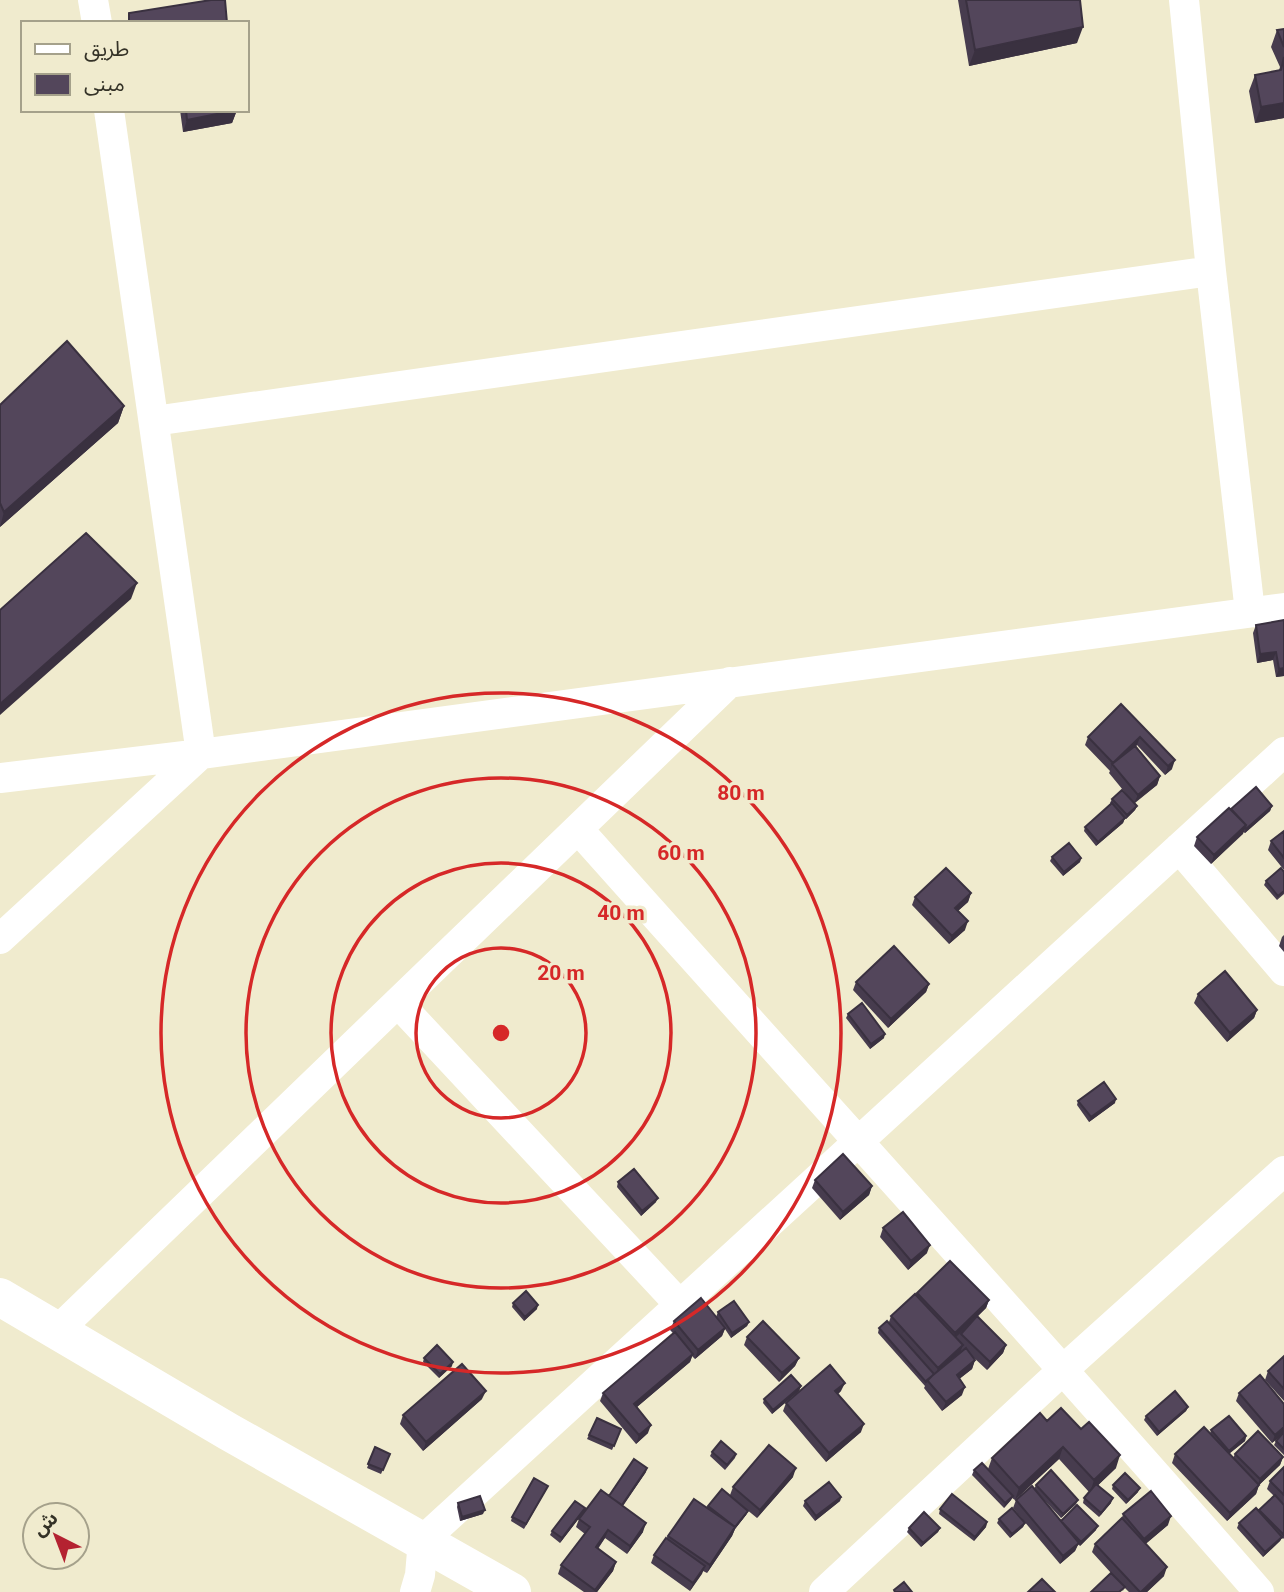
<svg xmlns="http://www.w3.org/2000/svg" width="1284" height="1592" font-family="Roboto,'Noto Sans Arabic',sans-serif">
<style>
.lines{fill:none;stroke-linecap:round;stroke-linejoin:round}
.minor{stroke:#fff;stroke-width:30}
.major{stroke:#fff;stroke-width:38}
.wall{fill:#473c4e}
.shaded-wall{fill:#3a3140}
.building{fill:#53465b;stroke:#3a3140;stroke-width:2}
.ring{fill:none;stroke:#d62828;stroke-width:3.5}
.centre{fill:#d62828;stroke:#f0ebce;stroke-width:3.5}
.ring-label{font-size:21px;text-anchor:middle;font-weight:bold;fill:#d62828;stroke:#f0ebce;stroke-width:7;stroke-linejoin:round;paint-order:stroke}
</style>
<rect width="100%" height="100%" fill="#f0ebce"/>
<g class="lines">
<path class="minor" d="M93 0 97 23
M1184 0 1211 271 1250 612
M154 421 1211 271
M0 778 201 754 1284 608
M578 829C805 1084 1035 1335 1259 1592
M1179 848 1284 971
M0 939 201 754 109 110
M398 1003 680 1305
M56 1332 730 682
M415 1592 420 1575 423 1540 1284 752
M824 1592 1064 1369 1284 1171"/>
<path class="major" d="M0 1297 229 1432 512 1592"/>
</g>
<path class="wall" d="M958 0H1080L1077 43 969 66Z
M1284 29V118L1255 123 1249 91 1255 75 1279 70 1280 67 1271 47 1277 30Z
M180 110H237L232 123 183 132Z
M0 405 124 406 118 423 0 527Z
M1284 620V676L1276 677 1273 660 1257 663 1253 633 1256 625Z
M1121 704 1172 769 1165 775 1137 745 1136 746 1160 776 1157 785 1135 803 1137 806 1135 810 1126 819 1124 818H1125L1123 823 1096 846 1084 831 1085 827 1111 804 1110 803 1112 799 1132 801 1109 773 1110 771 1085 745 1088 737Z
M1272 806 1270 811 1245 833 1243 832 1211 864 1194 846 1197 837 1231 809Z
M1284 831V870L1268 850 1271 841Z
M1052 857 1081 858 1080 862 1063 876 1050 861Z
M1284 872V894L1277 900 1264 885 1266 881Z
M971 893 968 902 958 911 965 930 949 944 912 905 915 897Z
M1284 935V952L1279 946 1282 937Z
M856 982 929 984 926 992 888 1028 853 990Z
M1198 994 1257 1010 1254 1018 1227 1042 1194 1003Z
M848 1014 884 1038 870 1049 846 1018Z
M1078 1101 1115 1103 1089 1122 1077 1105Z
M815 1180 872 1186 869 1195 840 1220 812 1188Z
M618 1182 656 1202 641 1216 617 1187Z
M883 1228 927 1253 908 1270 880 1237Z
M917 1293 989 1300 986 1308 977 1317 1006 1345 1003 1353 987 1370 971 1355 975 1360 972 1369 959 1379 962 1395 942 1411 924 1388 925 1386 878 1333 879 1328 889 1322 891 1316Z
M513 1303 537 1309 524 1321 512 1307Z
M718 1312 749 1322 747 1326 731 1338 725 1329 722 1336 695 1359 692 1356 690 1362 637 1407 648 1433 636 1444 600 1401 603 1393 673 1333 670 1330 674 1321 716 1317Z
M747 1337 799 1358 795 1366 779 1382 744 1345Z
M1284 1356V1401L1265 1380 1268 1371Z
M424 1358 452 1366 439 1378 423 1362Z
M801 1386 799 1391 772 1414 763 1403 764 1399Z
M841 1391 838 1394 861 1432 826 1462 783 1411 786 1403Z
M1239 1393 1284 1404V1455L1274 1445 1276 1441 1279 1437 1272 1443 1236 1401Z
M482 1399 423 1451 400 1424 403 1415Z
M1188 1407 1186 1411 1157 1436 1144 1420 1146 1416Z
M597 1418 621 1429 612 1450 587 1439Z
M1047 1421 1116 1468 1097 1486 1111 1503 1099 1517 1083 1503 1084 1498 1089 1492 1059 1459 1015 1500 1012 1498 1011 1500 1004 1508 972 1475 974 1470 988 1469 992 1458Z
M1211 1430 1246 1436 1245 1441 1229 1454 1233 1458 1235 1454 1283 1457 1280 1465 1259 1485 1256 1494 1227 1521 1172 1463 1175 1454 1210 1434Z
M375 1447 390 1454 381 1474 367 1468Z
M712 1452 736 1454 735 1458 725 1470 710 1456Z
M1284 1467V1538L1283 1539 1282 1538 1280 1541 1263 1557 1237 1528 1239 1523 1259 1511 1274 1496 1267 1489 1270 1481Z
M646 1472 623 1506 643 1532 627 1554 605 1538 598 1549 616 1562 613 1571 597 1592H584L558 1574 561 1565 585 1534 576 1527 579 1519Z
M793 1477 757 1518 735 1500 748 1511 746 1515 735 1529 732 1536 707 1573 703 1571 690 1591 651 1563 654 1555 668 1536 707 1508 708 1506 730 1495 733 1487Z
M1036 1485 1076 1504 1061 1518 1034 1489Z
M1113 1485 1138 1492 1126 1504 1112 1489Z
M546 1490 524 1529 511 1521 512 1517Z
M841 1497 840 1501 815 1521 803 1506 805 1501Z
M1016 1500 1061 1521 1096 1530 1080 1546 1078 1544 1075 1551 1060 1564 1013 1508Z
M458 1503 483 1514 460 1521 457 1507Z
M585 1508 583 1513 560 1543 550 1535 552 1531Z
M940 1509 987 1522 986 1527 974 1541 939 1514Z
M1123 1514 1168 1525 1145 1544 1164 1576 1147 1592H1129L1124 1587 1123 1591 1111 1573 1092 1552 1095 1544 1122 1518Z
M999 1519 1025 1523 1023 1527 1010 1538 997 1523Z
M909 1528H940L938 1532 921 1547 907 1532Z"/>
<path class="shaded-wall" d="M1083 27 1077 43 969 66 975 50Z
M1284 103V118L1255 123 1261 107Z
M237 110 232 123 183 132 187 120Z
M124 406 118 423 0 527 4 512Z
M137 583 131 599 0 715V704Z
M1276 652 1273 660 1257 663 1260 654Z
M1284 668V676L1276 677 1279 669Z
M1140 737 1137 745 1114 767 1112 764 1110 771 1113 763Z
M1175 760 1172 769 1165 775 1168 766Z
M1160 776 1157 785 1134 803 1138 795Z
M1137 806 1135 810 1126 819 1127 815Z
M1272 806 1270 811 1245 833 1246 829Z
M1125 818 1123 823 1096 846 1098 842Z
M1246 825 1243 834 1211 864 1214 855Z
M1081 858 1080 862 1063 876 1064 872Z
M971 893 968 902 952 916 955 908Z
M968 921 965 930 949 944 952 936Z
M929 984 926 992 888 1028 891 1019Z
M1257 1010 1254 1018 1227 1042 1230 1033Z
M885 1034 884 1038 870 1049 871 1044Z
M1116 1099 1115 1103 1089 1122 1091 1117Z
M872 1186 869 1195 840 1220 843 1212Z
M658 1198 656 1202 641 1216 642 1211Z
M930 1245 927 1253 908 1270 911 1261Z
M989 1300 986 1308 952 1341 955 1333Z
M538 1305 537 1309 524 1321 525 1317Z
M749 1322 747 1326 731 1338 732 1333Z
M725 1328 722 1336 695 1359 698 1350Z
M963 1345 960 1353 935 1376 938 1368Z
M1006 1345 1003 1353 987 1370 990 1362Z
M693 1354 690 1362 631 1412 634 1404Z
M799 1358 795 1366 779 1382 782 1373Z
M975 1360 972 1369 953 1384 957 1375Z
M453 1362 452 1366 439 1378 440 1374Z
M845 1383 841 1391 832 1399 835 1391Z
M801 1386 799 1391 772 1414 773 1410Z
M965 1387 962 1395 942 1411 946 1402Z
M486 1391 482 1399 423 1451 426 1442Z
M1188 1407 1186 1411 1157 1436 1159 1432Z
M864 1424 861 1432 826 1462 829 1453Z
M651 1425 648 1433 636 1444 639 1435Z
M1284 1427V1433L1272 1443 1275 1435Z
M1246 1436 1245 1441 1227 1455 1229 1451Z
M1063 1447 1059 1459 1015 1500 1019 1488Z
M1120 1455 1116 1468 1090 1493 1094 1480Z
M1283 1457 1280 1465 1257 1487 1260 1479Z
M647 1468 646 1472 620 1509 622 1505Z
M796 1468 793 1477 757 1518 760 1510Z
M1259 1485 1256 1494 1227 1521 1230 1513Z
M1140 1488 1138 1492 1126 1504 1128 1500Z
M1013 1496 1011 1500 1004 1508 1005 1503Z
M841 1497 840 1501 815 1521 816 1516Z
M1113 1498 1111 1503 1099 1517 1101 1513Z
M1078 1500 1076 1504 1061 1518 1063 1514Z
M585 1508 583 1513 560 1543 562 1538Z
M485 1510 483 1514 460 1521 462 1517Z
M748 1511 746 1515 735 1529 732 1536 707 1573 710 1565 734 1528Z
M1171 1516 1168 1525 1141 1548 1144 1539Z
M987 1522 986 1527 974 1541 975 1537Z
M646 1523 643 1532 627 1554 630 1546Z
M1025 1523 1023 1527 1010 1538 1012 1534Z
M1098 1526 1096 1530 1080 1546 1081 1542Z
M940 1528 938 1532 921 1547 923 1543Z
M608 1530 605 1538 592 1556 596 1547Z
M1282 1537 1280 1541 1263 1557 1265 1552Z
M1079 1543 1075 1551 1060 1564 1063 1556Z
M616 1562 613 1571 597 1592H595Z
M705 1566 702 1574 690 1591 693 1583Z
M1167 1567 1164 1576 1147 1592H1141Z"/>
<path class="building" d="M211 0H225L227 23H129V13Z
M966 0H1080L1083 27 975 50Z
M1284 29V47L1277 30Z
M1284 57V103L1261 107 1255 75 1281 70Z
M186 110H237L187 120Z
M67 341 124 406 4 512 0 503V405Z
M86 533 137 583 0 704V610Z
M1284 620V668L1279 669 1276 652 1260 654 1256 625Z
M1121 704 1175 760 1168 766 1140 737 1113 763 1088 737Z
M1135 746 1160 776 1138 795 1112 764Z
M1256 787 1272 806 1246 829 1245 828 1246 825 1231 809Z
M1122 790 1137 806 1127 815 1112 799Z
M1112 803 1125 818 1098 842 1085 827Z
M1229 808 1246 825 1214 855 1197 837Z
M1284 831V858L1271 841Z
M1069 843 1081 858 1064 872 1052 857Z
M946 868 971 893 955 908 968 921 952 936 915 897Z
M1281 868 1284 872V891L1278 896 1266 881Z
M894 946 929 984 891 1019 856 982Z
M1225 971 1257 1010 1230 1033 1198 994Z
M862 1003 885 1034 871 1044 848 1014Z
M1104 1082 1116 1099 1091 1117 1078 1101Z
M843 1154 872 1186 843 1212 815 1180Z
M634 1169 658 1198 642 1211 618 1182Z
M903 1212 930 1245 911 1261 883 1228Z
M950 1261 989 1300 955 1333 917 1293Z
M526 1291 538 1305 525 1317 513 1303Z
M915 1294 963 1345 938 1368 891 1316Z
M701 1298 725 1328 698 1350 674 1321Z
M734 1301 749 1322 732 1333 718 1312Z
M977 1316 1006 1345 990 1362 961 1334Z
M763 1321 799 1358 782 1373 747 1337Z
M887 1321 934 1374 926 1382 879 1328Z
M675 1332 693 1354 634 1404 651 1425 639 1435 603 1393Z
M437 1345 453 1362 440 1374 424 1358Z
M966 1348 975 1360 957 1375 965 1387 946 1402 927 1380Z
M1284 1356V1389L1268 1371Z
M462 1364 486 1391 426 1442 403 1415Z
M830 1365 845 1383 835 1391 864 1424 829 1453 786 1403Z
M791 1375 801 1386 773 1410 764 1399Z
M1260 1375 1284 1404V1427L1275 1435 1239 1393Z
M1175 1391 1188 1407 1159 1432 1146 1416Z
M1061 1408 1081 1429 1089 1422 1120 1455 1094 1480 1063 1447 1019 1488 992 1458 1040 1413 1047 1421Z
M1229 1416 1246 1436 1229 1451 1211 1430Z
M597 1418 621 1429 614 1446 589 1435Z
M1204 1427 1259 1485 1230 1513 1175 1454Z
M1258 1431 1283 1457 1260 1479 1235 1454Z
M1284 1432V1449L1276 1441Z
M721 1441 736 1454 727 1465 712 1452Z
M769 1445 796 1468 760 1510 733 1487Z
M375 1447 390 1454 383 1470 368 1464Z
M634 1459 647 1468 622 1505 609 1496Z
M982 1463 1013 1496 1005 1503 974 1470Z
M1284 1467V1495L1270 1481Z
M1051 1470 1078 1500 1063 1514 1036 1485Z
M1125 1473 1140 1488 1128 1500 1113 1485Z
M534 1478 548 1486 526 1524 512 1517Z
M829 1482 841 1497 816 1516 805 1501Z
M1096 1484 1113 1498 1101 1513 1084 1498Z
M1032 1486 1079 1543 1063 1556 1016 1500Z
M722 1489 748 1511 735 1527 708 1506Z
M601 1490 646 1523 630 1546 608 1530 596 1547 616 1562 595 1590 561 1565 590 1527 579 1519Z
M1151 1491 1171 1516 1144 1539 1123 1514Z
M952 1494 987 1522 975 1537 940 1509Z
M1275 1495 1284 1505V1535L1259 1510Z
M480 1496 485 1510 462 1517 458 1503Z
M694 1499 735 1527 710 1565 668 1536Z
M575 1501 585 1508 562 1538 552 1531Z
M1077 1505 1098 1526 1081 1542 1061 1521Z
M1012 1508 1025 1523 1012 1534 999 1519Z
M1256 1508 1282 1537 1265 1552 1239 1523Z
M924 1512 940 1528 923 1543 909 1528Z
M1122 1518 1167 1567 1141 1592H1140L1095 1544Z
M666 1538 705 1566 693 1583 654 1555Z
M1111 1573 1125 1587 1119 1592H1091Z
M1042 1579 1055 1592H1028Z
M904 1582 912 1592H895L894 1590Z"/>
<g class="ring">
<circle cx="501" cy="1033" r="85"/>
<circle cx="501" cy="1033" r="170"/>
<circle cx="501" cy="1033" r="255"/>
<circle cx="501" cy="1033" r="340"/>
</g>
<circle cx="501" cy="1033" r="10" class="centre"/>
<g class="ring-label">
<text x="741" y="800">80 m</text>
<text x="681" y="860">60 m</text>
<text x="621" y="920">40 m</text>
<text x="561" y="980">20 m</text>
</g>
<rect x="21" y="21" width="228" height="91" fill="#f0ebce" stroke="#a5a18b" stroke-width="2"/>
<rect x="35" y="44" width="35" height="10" fill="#ffffff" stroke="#a5a18b" stroke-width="2"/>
<text x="84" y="56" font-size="21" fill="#343227">طريق</text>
<rect x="35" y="74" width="35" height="21" fill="#53465b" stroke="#a5a18b" stroke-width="2"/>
<text x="84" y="91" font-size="21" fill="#343227">مبنى</text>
<g transform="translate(56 1536) rotate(318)"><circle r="33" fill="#f0ebce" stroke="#a5a18b" stroke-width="2"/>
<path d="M0-5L12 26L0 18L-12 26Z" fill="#b42231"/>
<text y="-10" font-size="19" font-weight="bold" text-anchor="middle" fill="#343227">ش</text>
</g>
</svg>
